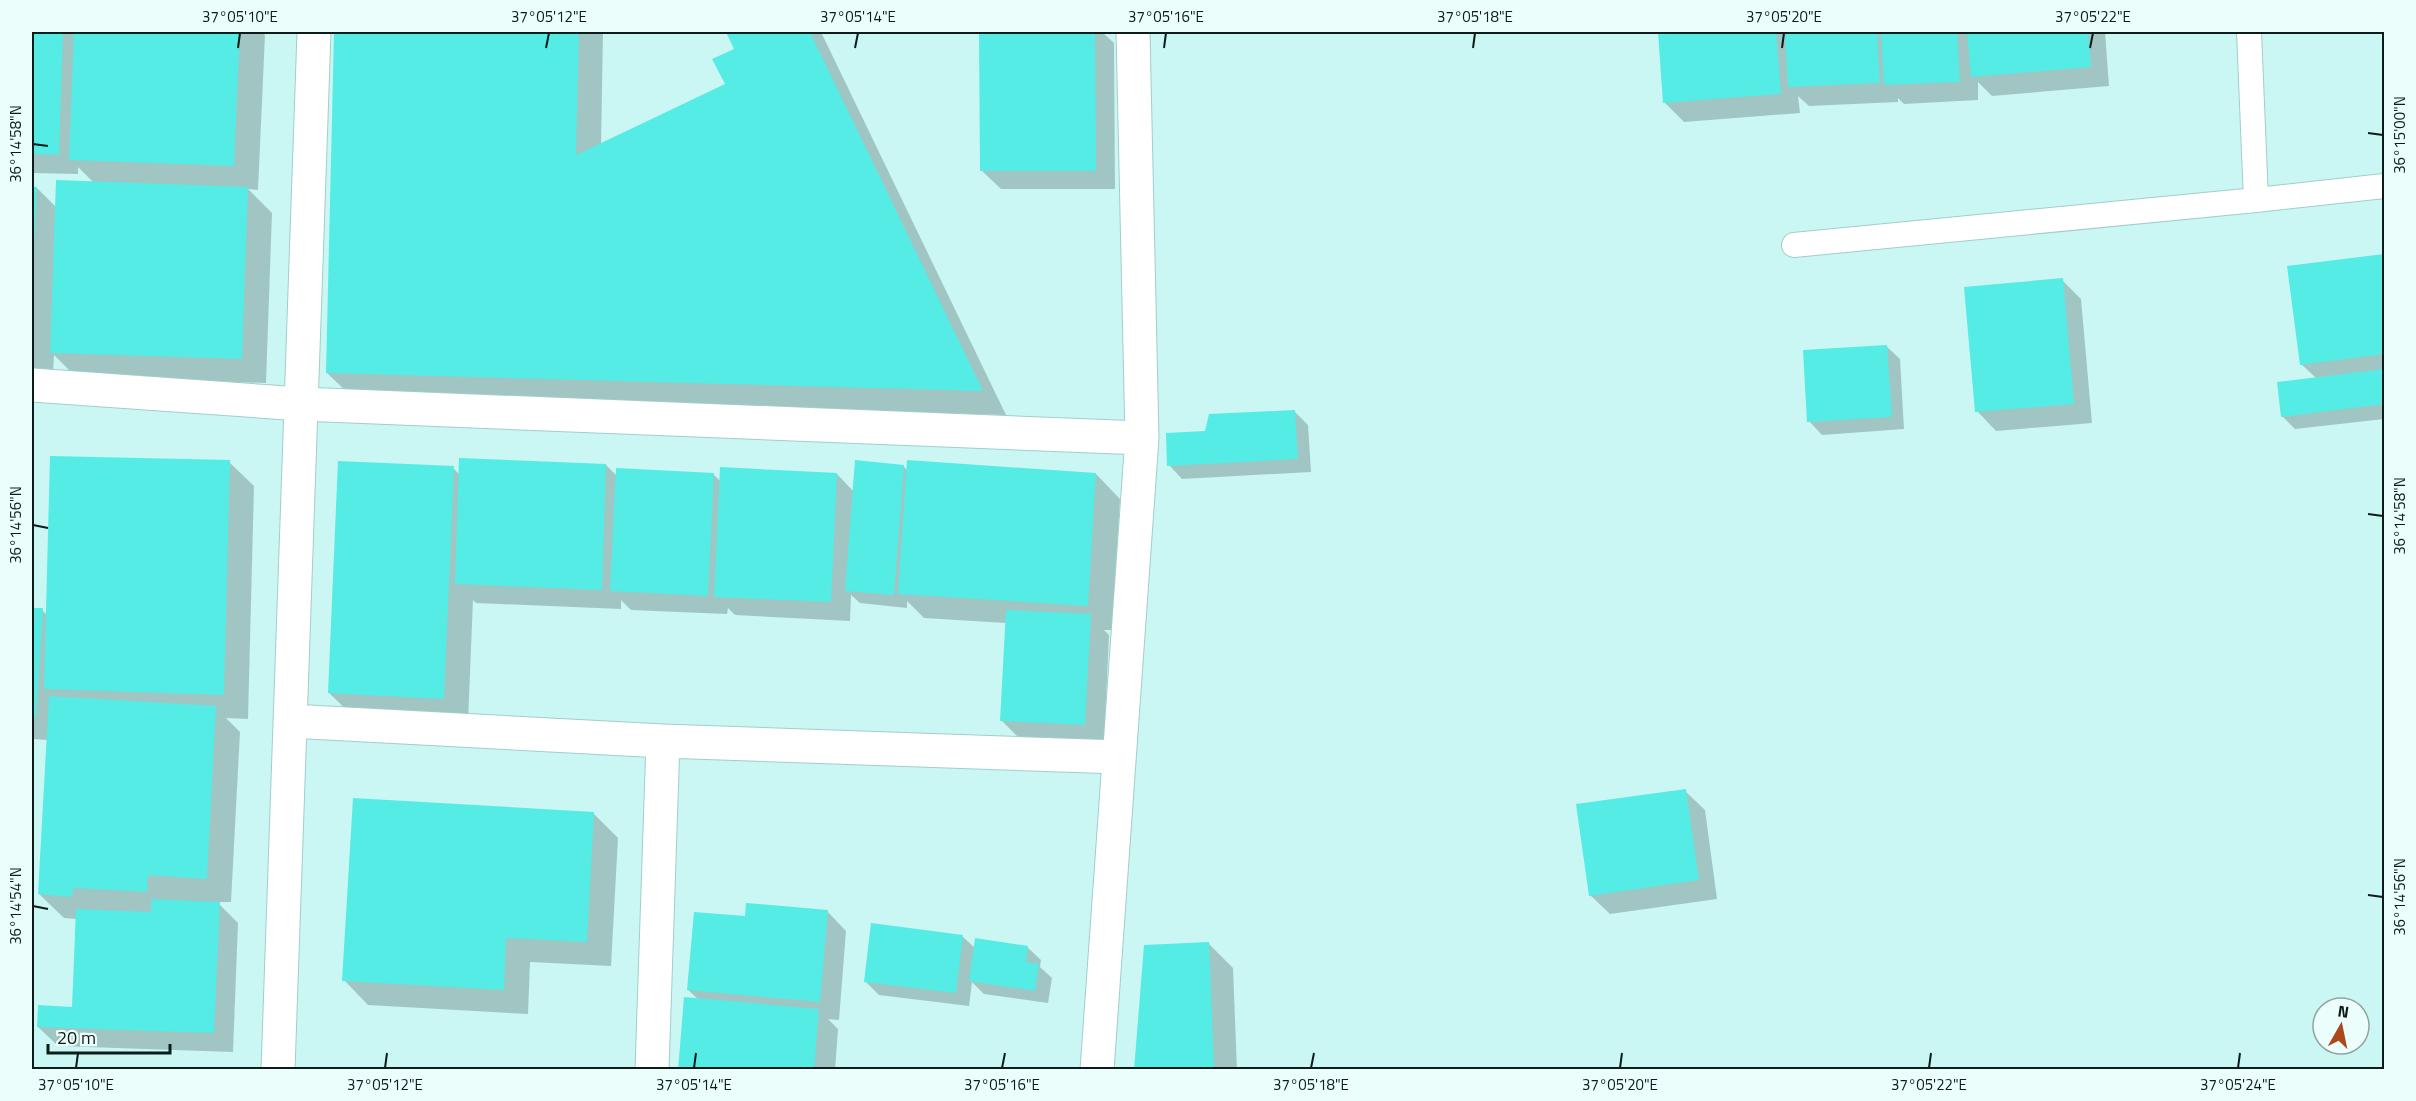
<svg xmlns="http://www.w3.org/2000/svg" width="2416" height="1101" font-family="'Titillium Web',sans-serif">
<style>
.shadow{fill:#0003}
.building{fill:#54ece4}
.lines{fill:none;stroke-linecap:round;stroke-linejoin:round}
.service-casing{stroke:#a2ceca;stroke-width:26}
.minor-casing{stroke:#a2ceca;stroke-width:35}
.service{stroke:#fff;stroke-width:24}
.minor{stroke:#fff;stroke-width:33}
.ticks{fill:none;stroke:#0b1c1b;stroke-width:2}
.neatline{fill:none;stroke:#0b1c1b;stroke-width:2}
.ticks-label{font-size:15px;text-anchor:middle;fill:#0b1c1b}
</style>
<rect width="100%" height="100%" fill="#caf7f3"/>
<path class="shadow" d="M32 32H261L265 35 258 190 248 189 272 213 266 383 76 377 54 355 53 373 32 372V188H37L57 208 94 183 78 167V174L32 173Z
M336 32H603L601 145 727 85 736 49 727 32H821L1006 415 352 397 327 373Z
M981 32H1102L1114 43 1115 189H1001L981 170Z
M1659 32H2105L2109 86 1992 96 1978 82V100L1904 104 1898 98V102L1809 106 1798 96 1800 113 1684 122 1665 103Z
M2384 256V419L2295 429 2282 416 2316 378 2301 364 2289 267Z
M2062 280 2081 299 2092 423 1996 431 1977 411Z
M1886 346 1900 359 1904 429 1822 435 1809 421Z
M1295 412 1308 425 1311 472 1182 479 1169 465 1206 433Z
M229 462 254 486 248 719 226 718 240 732 231 902H217L238 923 233 1052 58 1046 38 1027 73 1008 77 919 64 918 39 894 48 740 32 739V609L42 610 47 615Z
M606 465 617 476 714 475 721 482 837 474 854 492 903 466 908 471 1096 474 1120 499 1112 630H1104L1109 635 1104 744 1021 740 1001 720 1006 623 924 618 907 601V608L860 603 851 595 850 621 735 615 728 608 727 614 631 610 621 600V609L476 603 473 600 468 722 354 717 329 693 453 468 460 475Z
M1685 791 1705 810 1717 899 1610 914 1590 895Z
M593 813 618 838 611 966 530 962 528 1014 368 1005 344 980Z
M827 911 846 931 839 1020 828 1019 838 1029 835 1070H680L699 1000 688 990 747 917Z
M962 936 975 948 1027 947 1041 960 1040 967 1052 978 1048 1003 984 994 972 982 969 1006 879 995 865 981Z
M1208 943 1233 968 1237 1070H1135Z"/>
<path class="building" d="M32 32H63L59 155 32 154Z
M74 32H240L234 166 69 160Z
M334 32H579L576 155 725 84 712 59 734 49 726 32H810L983 391 326 373Z
M979 32H1095L1096 171H980Z
M1658 32H1776L1781 94 1663 103Z
M1785 32H1877L1880 83 1788 87Z
M1881 32H1957L1960 82 1884 85Z
M1967 32H2088L2091 67 1971 77Z
M56 180 248 187 242 359 50 353Z
M32 187H37L33 265H32Z
M2384 254V354L2300 365 2287 266Z
M2063 278 2074 404 1975 412 1964 287Z
M1887 345 1892 417 1807 422 1803 350Z
M2384 369V404L2281 417 2277 382Z
M1295 410 1298 459 1167 466 1166 433 1205 431 1209 414Z
M50 456 230 460 224 695 44 689Z
M459 458 606 464 602 590 455 584Z
M855 460 904 465 894 595 845 591Z
M907 460 1096 473 1088 606 898 594Z
M338 461 454 466 444 699 328 693Z
M720 467 837 473 831 602 714 597Z
M616 468 714 473 708 596 610 591Z
M32 608H43L36 717H32Z
M1006 610 1091 614 1085 725 1000 721Z
M49 696 216 706 207 879 148 875 147 892 74 888 71 897 38 894Z
M1686 789 1699 880 1589 896 1576 804Z
M353 798 594 812 587 942 506 938 504 990 342 981Z
M151 899 220 902 214 1033 37 1027 38 1005 72 1007 76 909 151 912Z
M746 903 828 910 820 1002 687 990 694 912 745 916Z
M871 923 963 935 956 993 864 982Z
M975 938 1028 946 1026 962 1039 964 1035 991 969 981Z
M1209 942 1214 1070H1134L1144 945Z
M684 997 819 1009 814 1070H678Z"/>
<g class="lines">
<defs>
<path id="service" d="M2256 200 2384 186
M1794 245 2256 200 2249 32"/>
<path id="minor" d="M32 385 301 404 1142 438
M290 721 663 741 1119 757
M278 1070 314 32
M652 1070 663 741
M1097 1070 1142 438 1133 32"/>
</defs>
<use href="#service" class="service-casing"/>
<use href="#minor" class="minor-casing"/>
<use href="#service" class="service"/>
<use href="#minor" class="minor"/>
</g>
<path class="ticks" d="M238 48 240 33M546 48 549 33M855 48 858 33M1164 48 1166 33M1473 48 1475 33M1782 48 1784 33M2090 48 2093 33M2368 133 2383 135M33 144 48 146M2368 514 2383 516M33 525 48 528M2368 895 2383 897M33 906 48 909M76 1068 78 1053M385 1068 387 1053M694 1068 696 1053M1002 1068 1005 1053M1311 1068 1314 1053M1620 1068 1622 1053M1929 1068 1931 1053M2238 1068 2240 1053"/>
<rect width="2416" height="1101" fill="none" stroke="#ecfefc" stroke-width="66"/>
<g transform="translate(2341 1026) rotate(9)"><circle r="28" fill="#ecfefc" stroke="#92a4a2" stroke-width="1.5"/>
<path d="M0-4.5L10 22L0 15L-10 22Z" fill="#ad481b"/>
<text y="-9" font-size="16" font-weight="bold" text-anchor="middle" fill="#0b1c1b">N</text>
</g>
<path d="M48 1044v9h122v-9" fill="none" stroke="#0b1c1b" stroke-width="3"/>
<text x="57" y="1044" font-size="18" fill="#0b1c1b" stroke="#ecfefc" stroke-width="4.5" paint-order="stroke">20 m</text>
<rect x="33" y="33" width="2350" height="1035" class="neatline"/>
<g class="ticks-label">
<text x="240" y="22">37°05'10"E</text>
<text x="549" y="22">37°05'12"E</text>
<text x="858" y="22">37°05'14"E</text>
<text x="1166" y="22">37°05'16"E</text>
<text x="1475" y="22">37°05'18"E</text>
<text x="1784" y="22">37°05'20"E</text>
<text x="2093" y="22">37°05'22"E</text>
<text transform="translate(2400 135) rotate(-90)" y="5">36°15'00"N</text>
<text transform="translate(16 144) rotate(-90)" y="5">36°14'58"N</text>
<text transform="translate(2400 516) rotate(-90)" y="5">36°14'58"N</text>
<text transform="translate(16 525) rotate(-90)" y="5">36°14'56"N</text>
<text transform="translate(2400 897) rotate(-90)" y="5">36°14'56"N</text>
<text transform="translate(16 906) rotate(-90)" y="5">36°14'54"N</text>
<text x="76" y="1090">37°05'10"E</text>
<text x="385" y="1090">37°05'12"E</text>
<text x="694" y="1090">37°05'14"E</text>
<text x="1002" y="1090">37°05'16"E</text>
<text x="1311" y="1090">37°05'18"E</text>
<text x="1620" y="1090">37°05'20"E</text>
<text x="1929" y="1090">37°05'22"E</text>
<text x="2238" y="1090">37°05'24"E</text>
</g>
</svg>
